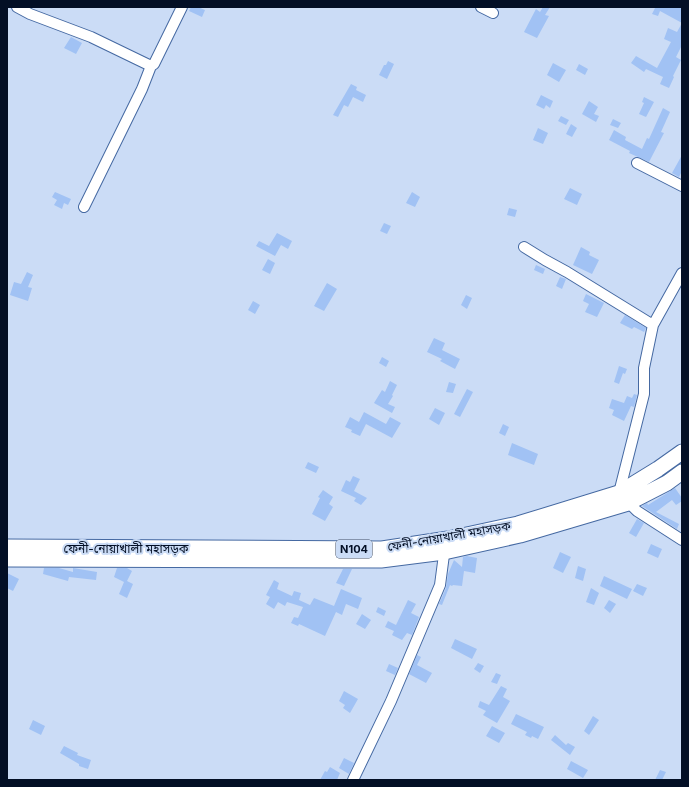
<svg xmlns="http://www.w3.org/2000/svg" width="689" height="787" font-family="Inter,'Noto Sans Bengali',sans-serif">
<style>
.building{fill:#a1c2f4}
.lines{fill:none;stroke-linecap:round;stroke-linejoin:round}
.minor-casing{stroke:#4569a2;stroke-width:12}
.highway-casing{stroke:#4569a2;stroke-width:17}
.minor{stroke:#fff;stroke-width:10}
.highway{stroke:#fff;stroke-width:15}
.labels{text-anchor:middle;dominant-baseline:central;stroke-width:4;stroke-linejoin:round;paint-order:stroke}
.shield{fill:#cbdcf6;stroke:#3f4c64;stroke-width:1}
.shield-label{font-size:11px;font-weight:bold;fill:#030f25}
.street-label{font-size:12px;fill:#030f25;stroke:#cbdcf6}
</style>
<rect width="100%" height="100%" fill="#cbdcf6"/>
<path class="building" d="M191 7H198L205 10 202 17 189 11Z
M543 7H550L545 15 549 16 537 38 524 32 536 9 540 12Z
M652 7H682V45L676 57 681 60 673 76 674 77 669 88 660 84 663 77 646 69 644 72 631 63 636 56 657 68 671 42 664 39 668 28 677 32 682 23 660 11 658 16 652 14 655 8Z
M71 37 82 43 76 54 64 48Z
M388 61 394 64 387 79 379 75 384 65H386Z
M553 63 566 70 559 82 547 75Z
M579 64 588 69 585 75 576 70Z
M351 84 357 87 356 90 366 95 363 102 353 97 348 107 344 105 338 117 333 115Z
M541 95 553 101 550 108 546 105 544 109 536 105Z
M644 97 654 102 646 117 639 114 644 103 642 102Z
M589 101 598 107 594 114 599 116 596 122 582 114Z
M663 108 670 112 661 132 664 133 649 162 629 153 630 151 609 140 614 130 626 137 625 140 642 149 647 138 649 139Z
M561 116 569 120 566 125 558 121Z
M613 119 621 123 618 128 610 125Z
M571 124 577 128 572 137 566 134Z
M538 128 548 133 543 144 533 140Z
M682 155V171L679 177 672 173Z
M570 188 582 194 577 205 564 199Z
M55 192 71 199 68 205 64 203 62 209 54 205 57 200 52 197Z
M412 192 420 197 415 207 406 203Z
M509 208 517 210 515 217 507 215Z
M384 223 391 226 387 234 380 231Z
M277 233 292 241 288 249 281 245 275 256 256 246 259 241 269 246Z
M581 247 590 252 589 255 599 260 592 274 573 265Z
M268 259 275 263 270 274 262 270Z
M536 265 545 269 543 274 534 270Z
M27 272 33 275 28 287 32 288 28 301 10 295 14 282 21 284Z
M560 277 566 279 562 289 556 286Z
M327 283 337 289 324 311 314 306Z
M586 294 604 303 597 317 585 312 589 304 583 301Z
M466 295 472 298 467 309 461 305Z
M253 301 260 305 255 314 248 310Z
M625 315 646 328 644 332 634 327 632 329 620 323Z
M434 338 445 343 442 350 460 359 455 369 440 361 442 359 427 352Z
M382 357 389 361 386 367 379 363Z
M619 366 627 369 625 374 623 373 619 384 614 382Z
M390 381 397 385 392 395 393 396 388 404 395 407 392 413 374 403 382 390 385 392Z
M449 382 456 384 453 393 446 392Z
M467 389 473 392 460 417 454 414Z
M634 394 637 395 634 407 631 406 624 421 612 415 614 410 609 408 612 399 624 403 627 396 632 398Z
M435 408 445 413 439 425 429 419Z
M364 412 386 424 390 417 401 423 392 438 366 424 360 436 351 432 352 430 345 427 350 417 359 422Z
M503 424 509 427 505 436 499 433Z
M512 443 538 454 534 465 508 455Z
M308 462 319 467 316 473 305 468Z
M353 476 360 479 354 491 367 498 361 505 354 501 356 498 341 491 346 480 350 482Z
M675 488 682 498V501L676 505 672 500 656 512 679 524 677 529 642 506 647 503 648 505Z
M323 490 333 497 329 504 333 507 325 521 312 514 320 498 318 497Z
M637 519 644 523 636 537 629 533Z
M651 544 662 549 658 558 647 553Z
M560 552 571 557 563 573 553 568Z
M467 556 477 558 475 573 464 571 462 586 453 585 452 586 450 585 442 605 439 604 446 588 448 574 454 560 462 567 463 557Z
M578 566 586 569 583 581 575 578Z
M44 568H59L73 572V568L97 572 96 580 69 577 68 581 43 574Z
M117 568H127L132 571 127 581 133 584 127 598 119 594 124 582 114 577Z
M343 569H352L344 586 336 583Z
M7 573 19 579 13 591 7 588Z
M604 576 632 589 627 599 600 586Z
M274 580 279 583 277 589 292 596 294 591 301 593 299 600 310 605 314 598 334 606 341 589 362 598 358 609 346 604 342 615 336 612 325 636 299 624 298 626 291 623 294 617 298 618 303 607 287 602 285 606 278 602 274 609 266 604 270 597 266 595Z
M637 584 647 588 643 596 633 591Z
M591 588 599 593 594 605 586 602Z
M408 600 416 604 411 613 419 617 412 635 407 633 402 640 392 635 394 631 385 627 388 621 396 625Z
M609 600 616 604 610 613 604 608Z
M378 607 386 611 384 616 376 612Z
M362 614 371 620 365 629 356 624Z
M455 639 477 649 472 659 451 648Z
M417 655 421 657 417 665 432 673 426 683 409 674Z
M478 663 484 666 480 673 474 669Z
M389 664 398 668 395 675 386 671Z
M496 673 501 675 497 684 491 682Z
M501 686 507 689 503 697 510 701 497 723 483 715 486 711 478 707 480 701 489 705Z
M344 691 358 699 350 713 343 708 345 705 339 701Z
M516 714 544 727 538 739 532 736 531 738 525 735 527 732 511 724Z
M593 716 599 720 589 735 584 731Z
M33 720 45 726 41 735 29 729Z
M492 726 505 733 499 743 486 736Z
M555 735 566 745 568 743 575 747 570 755 551 740Z
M64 746 78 753 77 755 91 760 88 769 79 766V764L60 753Z
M344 758 354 763 349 774 339 768Z
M571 761 588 770 583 778 567 769Z
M330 767 340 773 337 780H320L325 771 327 772Z
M660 770 666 772 662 780H655Z"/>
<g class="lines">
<defs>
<path id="minor" d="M17 7 30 14 91 37 151 66
M481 7 493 13
M637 163 682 186
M84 207 142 89 151 66 154 64 182 7
M524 247 545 260 567 272 653 325
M682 273 653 325 644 368V394L619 493 637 511 682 540
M353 780 391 701 440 585 445 547"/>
<path id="highway" d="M7 547 382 549 448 539 518 524 619 493 658 469 682 452
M7 559 381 560 444 552 520 535 628 503 667 483 682 472"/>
</defs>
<use href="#minor" class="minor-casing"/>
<use href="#highway" class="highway-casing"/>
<use href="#minor" class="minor"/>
<use href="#highway" class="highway"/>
</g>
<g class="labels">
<rect class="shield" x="336" y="540" width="36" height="18" rx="3"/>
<g class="shield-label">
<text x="354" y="549">N104</text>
</g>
<g class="street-label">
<text transform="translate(449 536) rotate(-10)">ফেনী-নোয়াখালী মহাসড়ক</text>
<text x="126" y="548">ফেনী-নোয়াখালী মহাসড়ক</text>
</g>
</g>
<rect width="689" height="787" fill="none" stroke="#030f25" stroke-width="16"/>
</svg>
